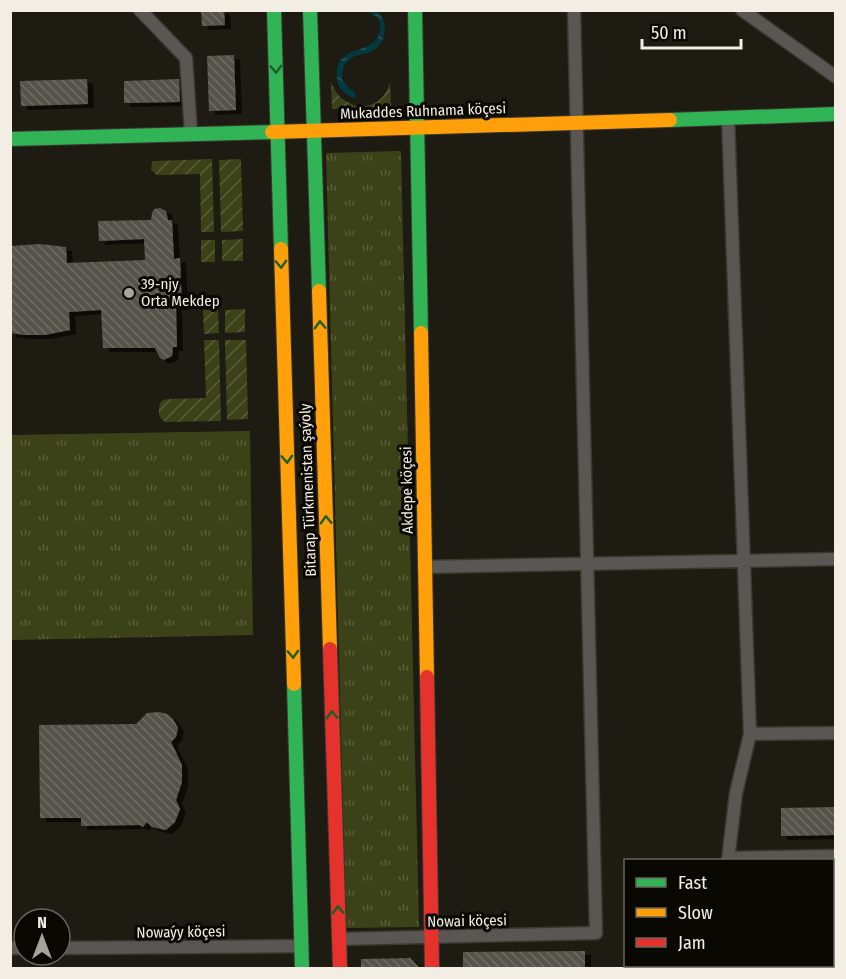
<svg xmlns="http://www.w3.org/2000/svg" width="846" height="979" font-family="'Fira Sans Condensed',sans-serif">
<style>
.park{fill:url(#park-tufts)}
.garden{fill:url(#garden-furrows)}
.water{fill:url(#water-ripples)}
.building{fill:url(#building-back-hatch);filter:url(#shadow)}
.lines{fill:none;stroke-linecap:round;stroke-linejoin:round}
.street-casing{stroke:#3b3830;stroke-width:15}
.fast-casing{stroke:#3b3830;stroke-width:16}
.slow-casing{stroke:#3b3830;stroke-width:16}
.jam-casing{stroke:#3b3830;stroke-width:16}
.street{stroke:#595653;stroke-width:12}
.fast{stroke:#30b455;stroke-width:14}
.slow{stroke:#ff9f0a;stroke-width:14}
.jam{stroke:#e5322d;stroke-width:14}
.oneway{stroke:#1d5e2c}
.poi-dot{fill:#a8a49a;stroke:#0a0803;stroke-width:2}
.labels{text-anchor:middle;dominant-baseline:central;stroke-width:6;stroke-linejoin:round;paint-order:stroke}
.street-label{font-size:15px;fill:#f2eee3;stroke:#0a0803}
.poi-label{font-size:15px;fill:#f2eee3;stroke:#0a0803;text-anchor:start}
</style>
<defs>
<pattern id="park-tufts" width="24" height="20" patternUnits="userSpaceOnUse" patternTransform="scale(1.5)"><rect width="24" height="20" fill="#3c4218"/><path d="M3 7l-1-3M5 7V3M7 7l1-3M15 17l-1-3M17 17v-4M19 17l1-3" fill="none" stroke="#595e39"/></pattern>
<pattern id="garden-furrows" width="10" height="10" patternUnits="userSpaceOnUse" patternTransform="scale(1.5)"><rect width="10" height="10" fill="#3c4218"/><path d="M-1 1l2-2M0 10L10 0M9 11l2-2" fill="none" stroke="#595e39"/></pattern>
<pattern id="water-ripples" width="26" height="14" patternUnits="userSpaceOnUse" patternTransform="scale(1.5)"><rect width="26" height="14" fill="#033a41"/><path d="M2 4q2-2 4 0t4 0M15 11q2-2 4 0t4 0" fill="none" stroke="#28575c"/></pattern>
<pattern id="building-back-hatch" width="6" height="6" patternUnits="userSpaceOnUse" patternTransform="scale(1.5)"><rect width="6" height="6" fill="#56534b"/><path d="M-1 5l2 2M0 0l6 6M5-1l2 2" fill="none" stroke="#6f6c65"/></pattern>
<filter id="shadow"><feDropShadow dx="6" dy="4" stdDeviation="0" flood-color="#0009"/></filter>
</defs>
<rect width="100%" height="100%" fill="#1e1b12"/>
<path class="park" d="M401 151 419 927 346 928 326 153Z
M250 431 253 635 11 640V435Z"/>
<path class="garden" d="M331 82C339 100 344 100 360 108L332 109Z
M390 83 391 107 364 108 365 106C379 104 386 95 390 83Z
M212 159 214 232H201L200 174 157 175 151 170 152 163 154 161Z
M241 159 243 231 221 232 219 160Z
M243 239V261H222V240Z
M201 240H215V262H201Z
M245 309V332L225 333V310Z
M203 310H218L219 333 204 334Z
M204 340H219L221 421 165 422C157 417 158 409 161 401L167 399 206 398Z
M225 340H246L248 419 227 420Z"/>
<path class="water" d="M367 11H377C389 22 387 43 372 51 365 55 356 54 350 59 343 64 342 72 342 80L350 89 355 92V98C349 97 344 93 340 88 337 82 336 76 337 70 340 43 378 56 380 28 381 18 375 15 367 11Z"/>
<path class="building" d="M201 10H224L225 25 202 26Z
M234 55 236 110 209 111 207 56Z
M87 79 88 104 21 106 20 81Z
M179 79 180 102 124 103V81Z
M160 208 166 211 168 220H172L174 259 180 258 182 306H176L177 347H173L172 356 164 360 160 358 155 348H103L101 310 69 312 70 330 45 335H25L10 333V246L40 244 66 247 67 263 145 260 144 239 99 241 98 221 151 220 152 213 154 209Z
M159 712 167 714 173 719 178 728 176 737 171 742 182 765V782L176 800 180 809 175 822 166 830 152 827 147 822 143 827 140 825 81 826V818H40L39 725 136 724 147 713Z
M836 807V835L781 836V808Z
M585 951V969H463V952Z
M410 958 421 969H361V959Z"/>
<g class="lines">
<defs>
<path id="street" d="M140 10 186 58 191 134
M742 10 836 77
M728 117 750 734 836 733
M424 567 836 559
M728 858 836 856
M728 860 736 793 750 734
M339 939 596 933 574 10
M10 948H24
M60 948 302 946
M814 966V968
M722 968V966"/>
<path id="fast" d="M274 10 281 249
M310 10 319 291
M415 10 421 333
M670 120 836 114
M10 139 272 132
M294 684 302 968"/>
<path id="slow" d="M272 132 670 120
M281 249 294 684
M319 291 330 649
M421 333 427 677"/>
<path id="jam" d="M330 649 340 968
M427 677 432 968"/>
</defs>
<use href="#street" class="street-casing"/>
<use href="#fast" class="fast-casing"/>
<use href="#slow" class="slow-casing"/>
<use href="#jam" class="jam-casing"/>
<use href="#street" class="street"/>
<use href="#fast" class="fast"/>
<use href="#slow" class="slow"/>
<use href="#jam" class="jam"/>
</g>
<defs><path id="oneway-chevron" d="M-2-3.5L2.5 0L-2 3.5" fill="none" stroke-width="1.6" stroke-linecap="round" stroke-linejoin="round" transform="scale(1.5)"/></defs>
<g class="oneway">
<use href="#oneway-chevron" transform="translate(276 69) rotate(88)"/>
<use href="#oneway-chevron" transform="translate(281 264) rotate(88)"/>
<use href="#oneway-chevron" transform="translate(320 325) rotate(-92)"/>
<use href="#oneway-chevron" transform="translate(287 459) rotate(88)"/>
<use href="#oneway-chevron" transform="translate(326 520) rotate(-92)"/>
<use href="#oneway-chevron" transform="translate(293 654) rotate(88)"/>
<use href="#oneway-chevron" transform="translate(332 715) rotate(-92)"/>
<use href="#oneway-chevron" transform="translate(338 910) rotate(-92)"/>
</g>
<circle class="poi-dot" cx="129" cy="293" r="6"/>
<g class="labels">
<g class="street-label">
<text transform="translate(423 111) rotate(-2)">Mukaddes Ruhnama köçesi</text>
<text transform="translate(308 490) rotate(-92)">Bitarap Türkmenistan şaýoly</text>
<text transform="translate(407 490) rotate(-91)">Akdepe köçesi</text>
<text transform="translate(467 921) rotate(-1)">Nowai köçesi</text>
<text transform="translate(181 932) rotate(-1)">Nowaýy köçesi</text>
</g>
<g class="poi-label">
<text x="141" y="284">39-njy<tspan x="141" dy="17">Orta Mekdep</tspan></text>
</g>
</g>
<rect width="846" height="979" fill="none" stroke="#f2eee3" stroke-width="24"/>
<rect x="624" y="859" width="210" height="108" fill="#0a0803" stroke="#67645d" stroke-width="1.5"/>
<rect x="636" y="878" width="30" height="9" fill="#30b455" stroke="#67645d" stroke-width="1.5"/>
<text x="678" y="889" font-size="18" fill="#f2eee3">Fast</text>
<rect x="636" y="908" width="30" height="9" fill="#ff9f0a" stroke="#67645d" stroke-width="1.5"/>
<text x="678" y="919" font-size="18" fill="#f2eee3">Slow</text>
<rect x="636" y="938" width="30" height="9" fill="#e5322d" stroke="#67645d" stroke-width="1.5"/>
<text x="678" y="949" font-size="18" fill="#f2eee3">Jam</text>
<g transform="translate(42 937)"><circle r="28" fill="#0a0803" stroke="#67645d" stroke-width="1.5"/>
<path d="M0-4.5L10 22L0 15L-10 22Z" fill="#a8a49a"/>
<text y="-9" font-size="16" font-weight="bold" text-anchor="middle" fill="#f2eee3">N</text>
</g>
<path d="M642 39v9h99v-9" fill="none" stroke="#f2eee3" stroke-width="3"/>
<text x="651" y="39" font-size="18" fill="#f2eee3" stroke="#0a0803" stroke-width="4.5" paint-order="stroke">50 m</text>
</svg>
